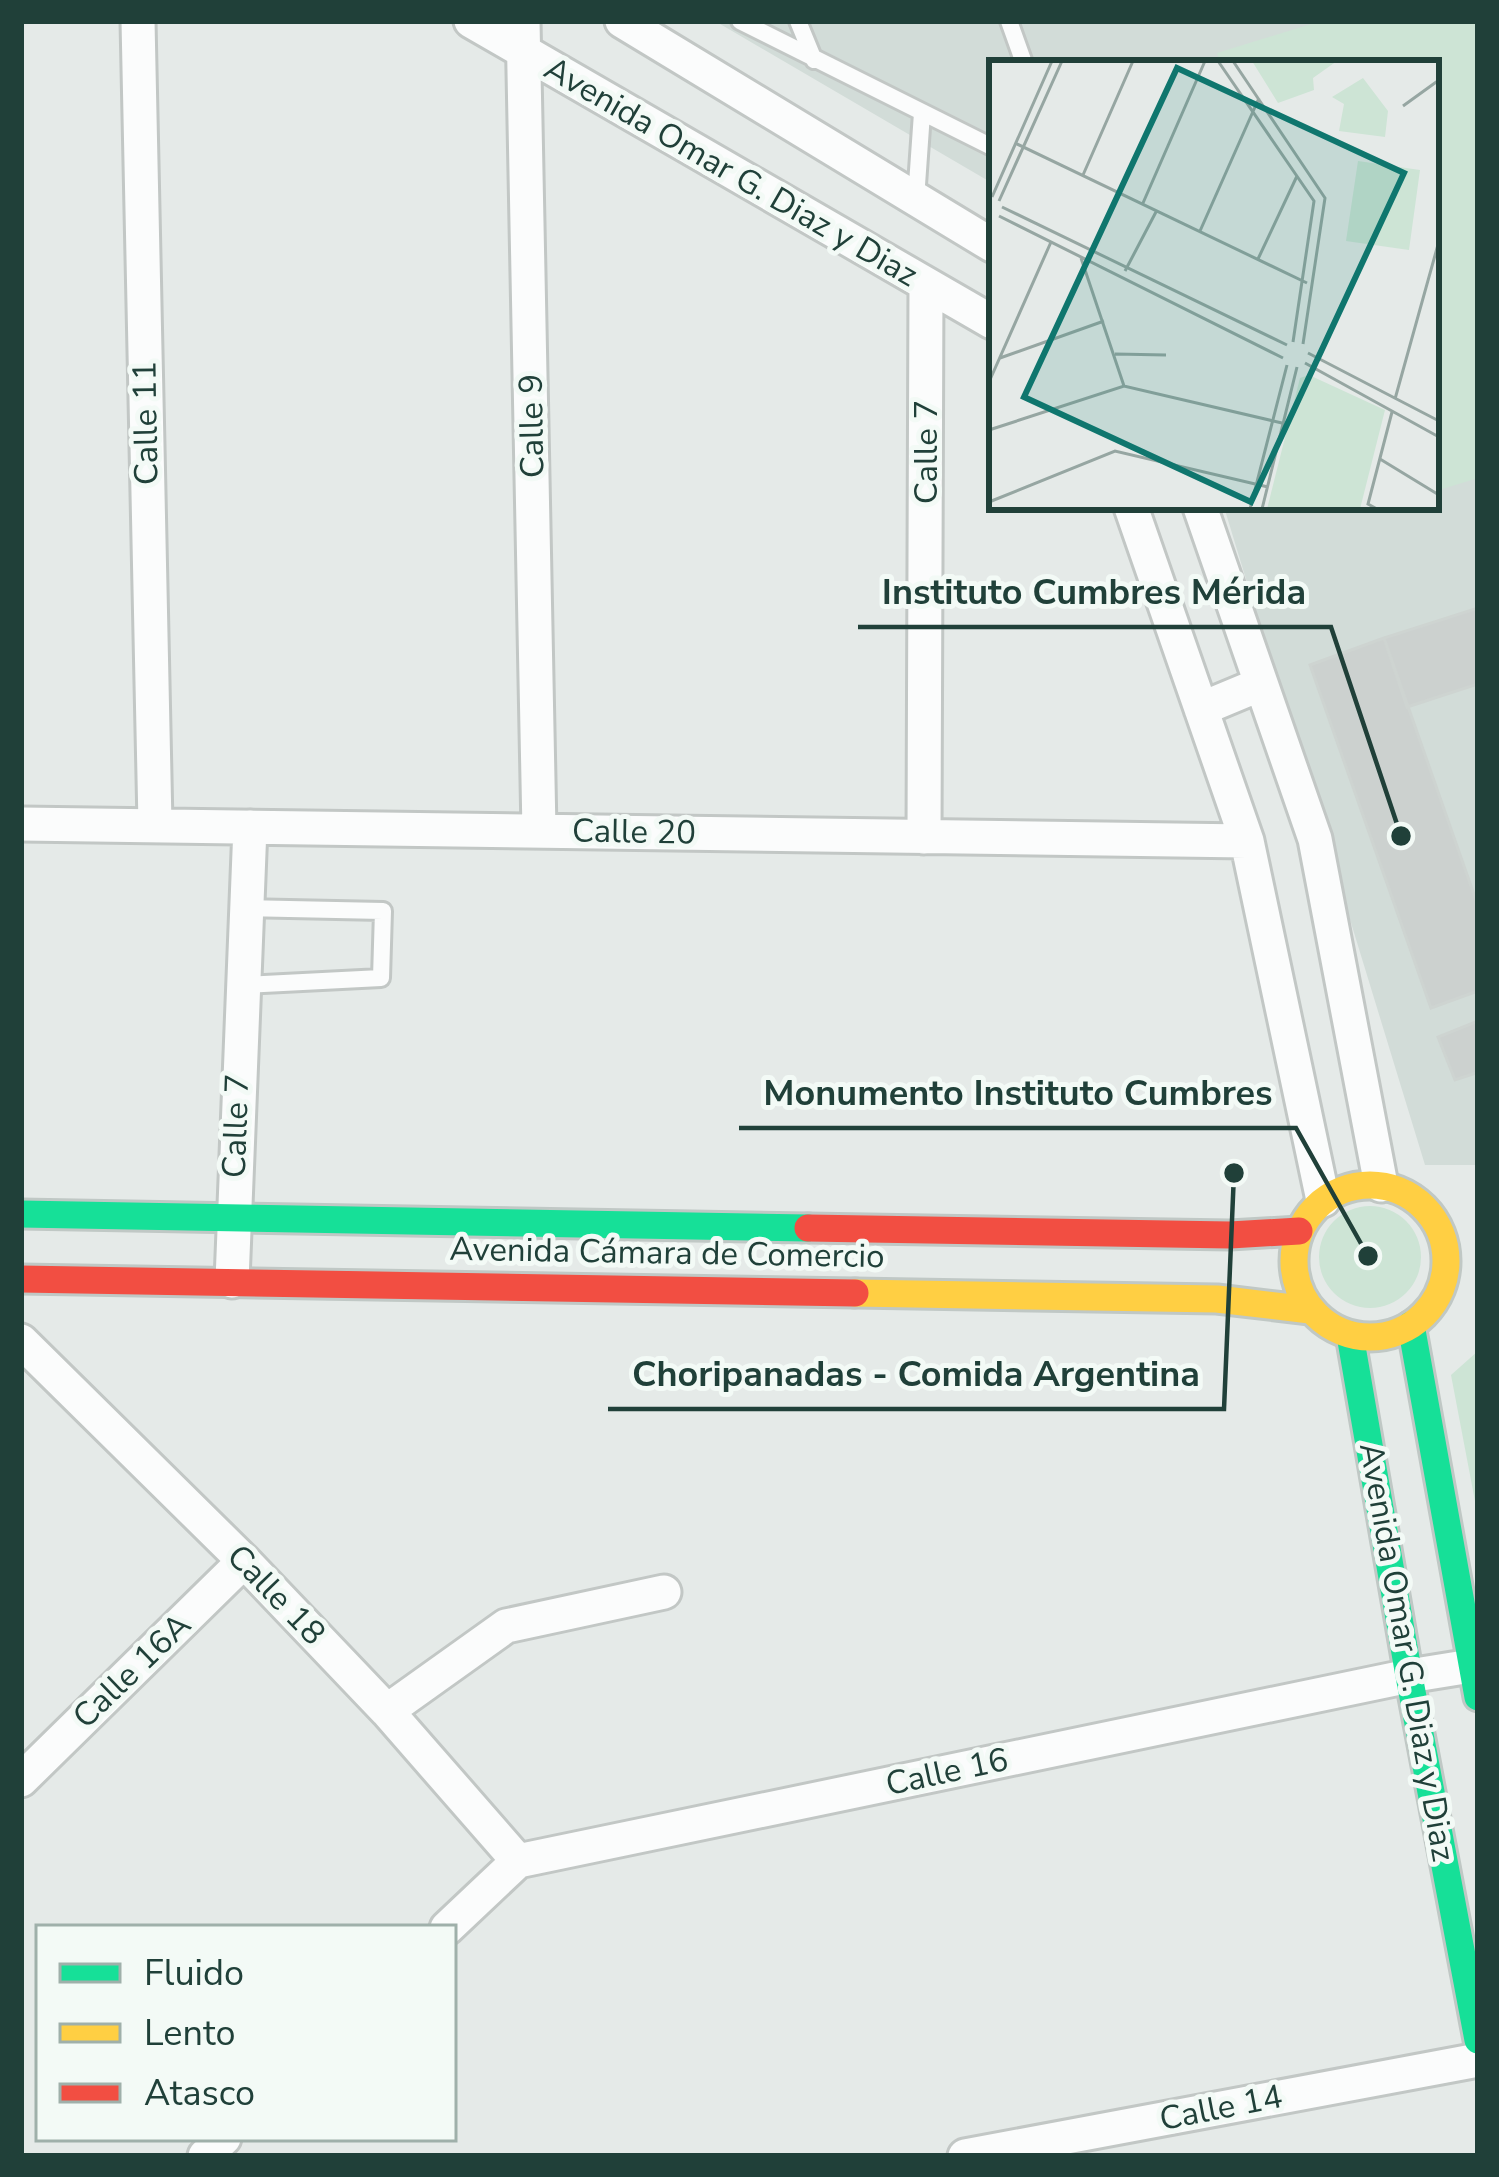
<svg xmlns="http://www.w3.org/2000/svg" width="1499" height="2177" font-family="'Nunito Sans',sans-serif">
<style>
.built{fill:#d2dcd8}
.green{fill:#cde4d5}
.building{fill:#ccd1cf;stroke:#ced4d1;stroke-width:3}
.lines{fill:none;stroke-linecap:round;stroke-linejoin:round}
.lane-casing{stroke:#c2c7c5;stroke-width:22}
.street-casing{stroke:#c2c7c5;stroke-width:39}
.fast-casing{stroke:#c0c8c5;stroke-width:33}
.slow-casing{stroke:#c0c8c5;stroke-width:33}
.jam-casing{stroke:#c0c8c5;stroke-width:33}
.lane{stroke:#fbfcfc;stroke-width:16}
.street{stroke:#fbfcfc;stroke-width:33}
.fast{stroke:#16e098;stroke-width:27}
.slow{stroke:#ffcf43;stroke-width:27}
.jam{stroke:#f24e42;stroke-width:27}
.labels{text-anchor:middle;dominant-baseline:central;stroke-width:10;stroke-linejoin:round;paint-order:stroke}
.street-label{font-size:33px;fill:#204039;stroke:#f3faf6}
.inset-road{fill:none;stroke:#96a6a2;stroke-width:3}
.view{fill:#0f766e;fill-opacity:0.15;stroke:#0f766e;stroke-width:6}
.inset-edge{fill:none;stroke:#204039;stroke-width:6}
.leader{fill:none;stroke:#204039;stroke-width:4.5}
.callout-dot{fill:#204039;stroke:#f3faf6;stroke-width:4.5}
.callout-label{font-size:36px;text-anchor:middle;font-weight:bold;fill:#204039;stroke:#f3faf6;stroke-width:10;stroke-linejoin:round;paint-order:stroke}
</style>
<rect width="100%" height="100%" fill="#e5eae8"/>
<path class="built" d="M715 21H1478V1165H1425L1224 507H1436V63H992V183Z"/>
<path class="green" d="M1321 21H1478V478L1436 491V63H1220L1217 53Z
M1319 1257a51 51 0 1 1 102 0a51 51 0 1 1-102 0Z
M1478 1351V1517L1451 1375Z"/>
<path class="building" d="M1478 608V684L1407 707 1384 638Z
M1384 638 1478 906V991L1431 1008 1310 665Z
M1478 1021V1079L1476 1073 1455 1080 1438 1037Z"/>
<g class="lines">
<defs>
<path id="lane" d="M740 21 992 147
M798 21 814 60
M1009 21 1024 63
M916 199 922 113
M243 985 381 978 383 911 246 908"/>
<path id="street" d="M138 21 155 824
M471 21 992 322
M523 21 539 831
M622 21 992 245
M1131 507 1247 841 1323 1200
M1200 507 1315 839 1381 1185
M1201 709 1261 684
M21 824 1247 841
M924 837 926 284
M232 1281 250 827
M21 1341 244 1561 387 1711 518 1861
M387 1711 506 1626 664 1592
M21 1780 244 1561
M447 1928 518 1861 1409 1676 1471 1666
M205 2156 224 2138
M965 2156 1478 2060"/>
<path id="fast" d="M21 1214 808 1228
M1411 1325 1478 1697
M1350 1335 1409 1676 1478 2040"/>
<path id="slow" d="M1294 1261a76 76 0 1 1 152 0a76 76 0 1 1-152 0Z
M855 1293 1217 1299 1310 1310"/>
<path id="jam" d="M808 1228 1230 1235 1299 1231
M21 1279 855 1293"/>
</defs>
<use href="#lane" class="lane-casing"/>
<use href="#street" class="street-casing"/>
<use href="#fast" class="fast-casing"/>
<use href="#slow" class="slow-casing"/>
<use href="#jam" class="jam-casing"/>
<use href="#lane" class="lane"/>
<use href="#street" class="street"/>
<use href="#fast" class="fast"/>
<use href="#slow" class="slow"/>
<use href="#jam" class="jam"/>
</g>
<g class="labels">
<g class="street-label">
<text transform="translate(731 172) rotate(30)">Avenida Omar G. Diaz y Diaz</text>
<text transform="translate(146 423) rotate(-91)">Calle 11</text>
<text transform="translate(532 426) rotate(-91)">Calle 9</text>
<text transform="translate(926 452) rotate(-90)">Calle 7</text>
<text transform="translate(634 832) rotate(1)">Calle 20</text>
<text transform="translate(236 1126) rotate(-88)">Calle 7</text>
<text transform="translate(667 1253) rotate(1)">Avenida Cámara de Comercio</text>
<text transform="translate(276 1595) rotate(46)">Calle 18</text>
<text transform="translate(1407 1652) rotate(80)">Avenida Omar G. Diaz y Diaz</text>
<text transform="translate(132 1671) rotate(-44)">Calle 16A</text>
<text transform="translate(947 1772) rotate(-12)">Calle 16</text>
<text transform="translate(1221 2108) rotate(-11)">Calle 14</text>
</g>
</g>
<g transform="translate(989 60)">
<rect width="450" height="450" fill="#e5eae8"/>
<path d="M263 1 318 2 348 1 324 18 325 30 289 43ZM374 18 399 51 396 77 350 71 355 44 343 37ZM369 101 431 110 420 190 357 181ZM320 315 396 350 371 449H278L311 318Z" fill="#cde4d5"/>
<path class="inset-road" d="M229 1 325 141 304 282M244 1 336 138 314 284M414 46 450 20M26 83 318 223M94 115 144 1M3 137 63 1M10 141 73 1M154 143 216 1M13 147 298 285M10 156 294 298M211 171 270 38M92 198 135 326M269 199 308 116M136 211 168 150M319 293 450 361M126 294 177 295M11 298 115 261M316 303 450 377M0 322 62 182M406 339 450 181M0 370 135 326 293 363M391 399 450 435M0 442 126 391 279 427M261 449 298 305M273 449 308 307M388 449 379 444 403 352"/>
<path class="view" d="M188 8 415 113 262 442 35 337Z"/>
<rect width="450" height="450" class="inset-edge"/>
</g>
<path class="leader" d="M1401 836L1331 627H858M1368 1256L1296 1128H739M1234 1173L1224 1409H608"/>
<g class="callout-dot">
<circle cx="1401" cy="836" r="12"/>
<circle cx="1368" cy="1256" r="12"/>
<circle cx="1234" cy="1173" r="12"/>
</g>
<g class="callout-label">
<text x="1094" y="604">Instituto Cumbres Mérida</text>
<text x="1018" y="1105">Monumento Instituto Cumbres</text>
<text x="916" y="1386">Choripanadas - Comida Argentina</text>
</g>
<rect width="1499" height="2177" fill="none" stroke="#204039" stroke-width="48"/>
<rect x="36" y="1925" width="420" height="216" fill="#f3faf6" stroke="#9fb0aa" stroke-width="3"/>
<rect x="60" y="1964" width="60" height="18" fill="#16e098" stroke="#9fb0aa" stroke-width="3"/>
<text x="144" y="1985" font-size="36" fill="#204039">Fluido</text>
<rect x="60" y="2024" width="60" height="18" fill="#ffcf43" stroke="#9fb0aa" stroke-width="3"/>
<text x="144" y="2045" font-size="36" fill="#204039">Lento</text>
<rect x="60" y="2084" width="60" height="18" fill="#f24e42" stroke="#9fb0aa" stroke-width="3"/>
<text x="144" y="2105" font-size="36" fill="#204039">Atasco</text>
</svg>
